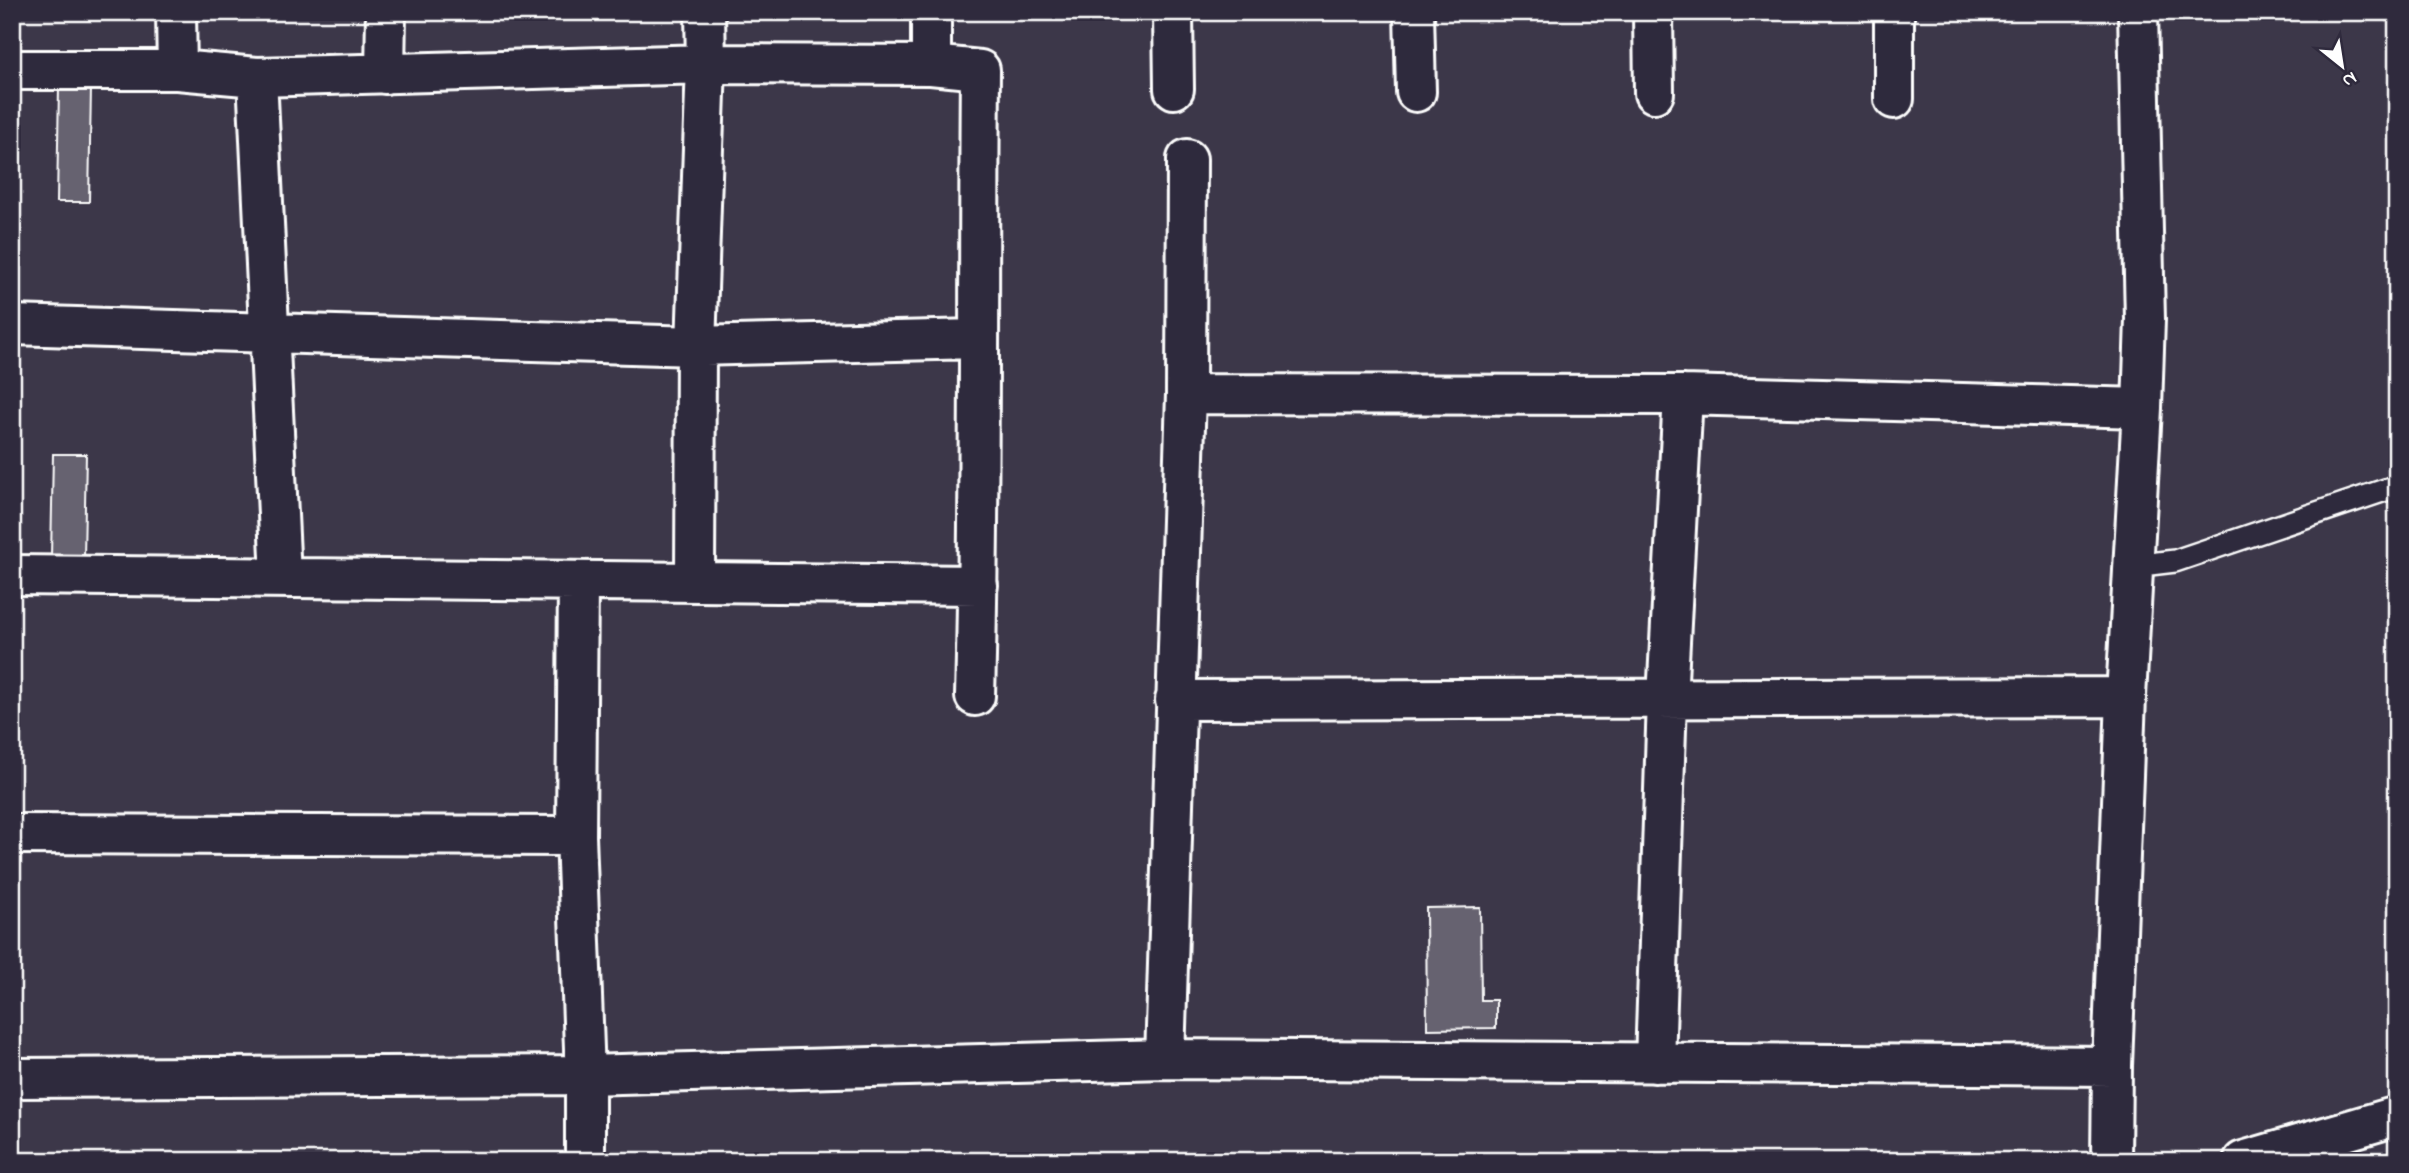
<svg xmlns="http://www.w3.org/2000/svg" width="2409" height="1173" font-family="'Indie Flower',sans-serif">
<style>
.building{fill:#666270;stroke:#fff;stroke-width:2}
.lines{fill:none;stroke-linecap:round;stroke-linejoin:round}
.service-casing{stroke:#fff;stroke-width:26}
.minor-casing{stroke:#fff;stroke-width:44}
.service{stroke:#2f2a3d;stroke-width:21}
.minor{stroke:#2f2a3d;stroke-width:38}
</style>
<rect width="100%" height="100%" fill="#3c3749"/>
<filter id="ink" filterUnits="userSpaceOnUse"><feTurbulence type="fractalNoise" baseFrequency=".0143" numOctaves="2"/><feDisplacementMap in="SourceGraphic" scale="14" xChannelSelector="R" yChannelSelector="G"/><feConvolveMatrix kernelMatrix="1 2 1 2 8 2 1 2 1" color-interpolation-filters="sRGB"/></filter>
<g filter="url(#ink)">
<path class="building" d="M59 86 91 87 89 202H57Z
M53 454H86L84 558 51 557Z
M1480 907 1481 1000H1496V1028L1427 1029 1426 908Z"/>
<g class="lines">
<defs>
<path id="service" d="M2133 566 2175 561 2397 486"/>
<path id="minor" d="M176 12 177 70
M931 12V65
M1173 12 1174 89
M1414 12 1416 92
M1653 12 1654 93
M12 70H177L257 77 706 64 931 65 980 70C978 279 981 488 975 696
M385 74 386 12
M257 77 281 577
M1894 99V12
M12 325 696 346 977 339
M1186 394 1683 395 2142 408
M12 575C334 577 656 579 978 585
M695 579 696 346 706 64 705 12
M578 581 576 836 585 1075V1161
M1175 700 2126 697
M12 834 576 836
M1165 1059 1186 394 1187 159
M1655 1063 1667 699 1683 395
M12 1078 585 1075 1165 1059 2112 1066
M2111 1161 2112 1066 2126 697 2142 408 2145 319 2138 12
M2243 1161 2397 1116"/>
</defs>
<use href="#service" class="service-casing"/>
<use href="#minor" class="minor-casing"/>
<use href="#service" class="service"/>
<use href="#minor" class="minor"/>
</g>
</g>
<rect width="2409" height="1173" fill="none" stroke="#2f2a3d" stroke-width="42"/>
<rect x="21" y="21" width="2367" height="1131" fill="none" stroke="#fff" stroke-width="2.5" filter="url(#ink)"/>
<g transform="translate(2342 66) rotate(150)" stroke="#2f2a3d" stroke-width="5" paint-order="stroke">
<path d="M0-5L12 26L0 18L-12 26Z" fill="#ffffff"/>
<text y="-10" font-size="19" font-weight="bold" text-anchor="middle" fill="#ffffff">N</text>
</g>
</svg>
